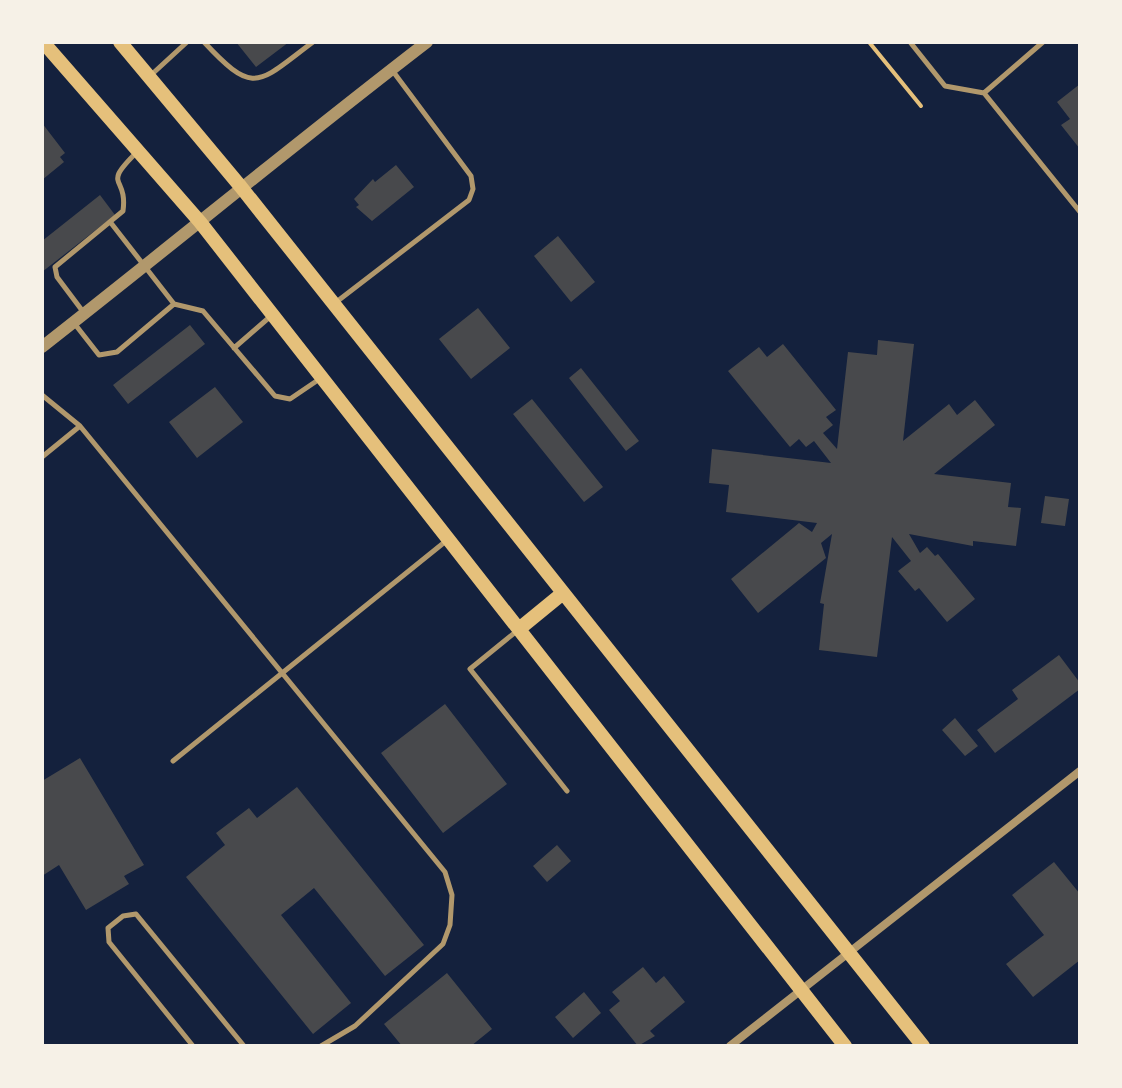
<svg xmlns="http://www.w3.org/2000/svg" width="1122" height="1088" font-family="'Public Sans',sans-serif">
<style>
.building{fill:#48494c}
.lines{fill:none;stroke-linecap:round;stroke-linejoin:round}
.path{stroke:#e5c07b;stroke-width:4}
.service{stroke:#b1986c;stroke-width:5}
.minor{stroke:#b1986c;stroke-width:8}
.tertiary{stroke:#b1986c;stroke-width:12}
.secondary{stroke:#e5c07b;stroke-width:14}
</style>
<rect width="100%" height="100%" fill="#14213d"/>
<path class="building" d="M236 42H289L256 67Z
M1080 84V149L1061 125 1070 119 1057 102Z
M42 123 65 153 60 157 64 162 42 180Z
M396 165 414 187 372 221 356 207 359 205 354 199 373 179 375 182Z
M100 195 115 215 42 272V241Z
M558 236 595 282 571 302 534 256Z
M478 308 510 348 471 379 439 339Z
M190 325 205 344 128 404 113 385Z
M878 340 914 344 903 441 949 404 957 415 975 400 995 425 934 474 1011 483 1008 507 1021 508 1016 546 973 541V546L909 534 920 553 927 547 935 556 938 554 975 599 947 622 919 588 915 591 898 571 911 561 892 537 877 657 819 650 824 604 820 603 832 534 821 543 826 558 758 613 731 579 799 523 812 532 817 523 726 512 729 485 709 483 712 449 831 463 814 441 806 447 799 439 790 447 728 371 759 347 767 357 783 344 836 410 826 417 833 425 823 433 837 449 848 352 877 355Z
M581 368 639 441 626 451 569 378Z
M215 387 243 422 197 458 169 422Z
M532 399 603 487 584 502 513 414Z
M1045 496 1069 499 1065 526 1041 523Z
M1059 655 1080 683V689L995 753 977 730 1018 699 1012 690Z
M445 704 507 784 443 833 381 753Z
M955 718 978 746 965 756 942 730Z
M80 758 144 865 124 876 129 884 86 910 59 865 42 876V781Z
M297 787 424 945 385 976 314 888 281 915 351 1003 313 1034 186 877 225 845 216 833 249 808 257 818Z
M557 845 571 861 547 882 533 866Z
M1054 862 1080 894V960L1033 997 1006 964 1044 935 1012 895Z
M643 967 656 983 664 976 685 1002 650 1031 655 1036 638 1046 609 1010 620 1001 612 992Z
M447 973 492 1029 471 1046H402L384 1024Z
M584 992 601 1013 573 1038 555 1017Z"/>
<g class="lines">
<path class="path" d="M869 42 921 106"/>
<path class="service" d="M204 42C255 97 258 83 313 42
M910 42 945 86 984 93 1080 212
M150 76 187 42
M984 93 1043 42
M111 223 174 304 203 311 275 396 290 399 321 378
M335 303 469 200 473 189 471 176 392 70
M84 313 57 277 55 267 123 211C128 174 100 188 138 151
M74 323 99 355 117 352 174 304
M234 348 272 315
M42 395 80 426 445 872 452 895 450 925 443 944 355 1026 321 1046
M42 457 80 426
M518 630 470 669 567 791
M173 761 446 541
M193 1046 109 942 108 928 123 916 136 914 244 1046"/>
<path class="minor" d="M730 1046 1080 771"/>
<path class="tertiary" d="M42 347C171 246 297 142 427 42"/>
<path class="secondary" d="M43 42 200 222 845 1046
M120 42 241 187 923 1046
M519 629 563 593"/>
</g>
<rect width="1122" height="1088" fill="none" stroke="#f6f1e7" stroke-width="88"/>
</svg>
